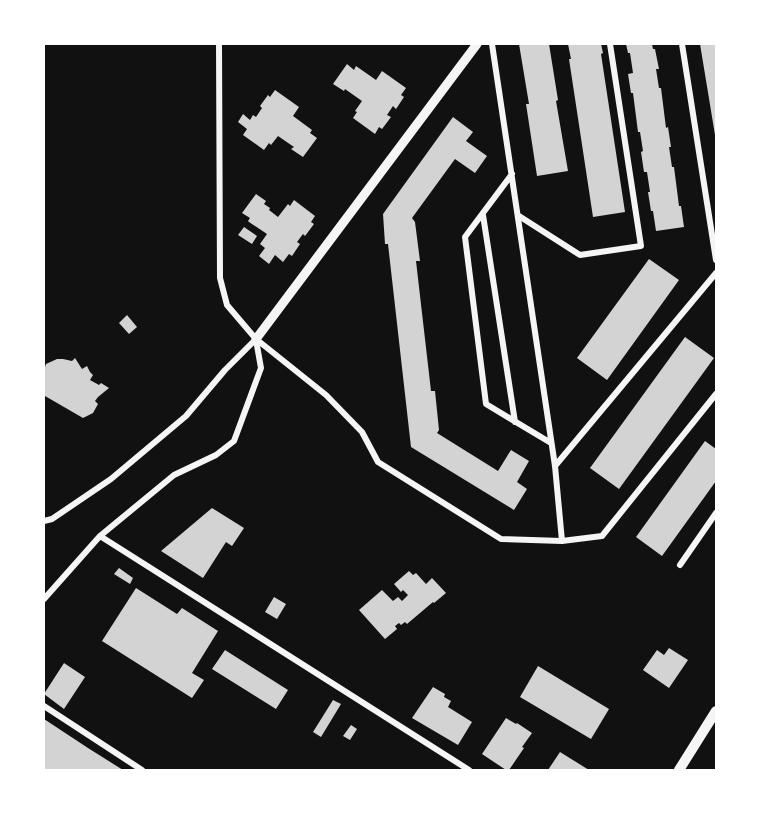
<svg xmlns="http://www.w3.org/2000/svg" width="760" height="814" font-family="Ubuntu,sans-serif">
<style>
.building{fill:#d3d3d3}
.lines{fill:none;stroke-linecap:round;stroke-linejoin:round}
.minor{stroke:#f5f5f5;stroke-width:6}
.tertiary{stroke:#f5f5f5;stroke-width:9}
.secondary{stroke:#f5f5f5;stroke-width:10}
</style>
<rect width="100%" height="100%" fill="#111"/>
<path class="building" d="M519 44H549L558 100 556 101 568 171 537 176 526 104H529Z
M568 44H601L603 53 601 54 625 212 593 217 569 59H571Z
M626 44H652L653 49H655L659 69H656L659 88H661L666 128 668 127 671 147H669L672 167H674L679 206H681L684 227 656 231 653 211H651L648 192H650L647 172H644L641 152 643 151 640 132H638L633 93H631L628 74 633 73 630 53H628Z
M700 44H716V135H715Z
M347 64 354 70 356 66 376 80 382 71 406 88 401 95 404 97 396 109 393 106 387 115 391 117 382 129 379 127 375 134 353 118 357 112 355 111 362 101 345 89 344 91 333 84Z
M275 90 299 107 293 116 312 130 310 133 317 138 303 157 291 149 294 147 278 136 271 145 269 143 264 150 243 135 247 129 238 122 243 114 250 120 253 115 256 117 262 108 260 106 268 95 270 97Z
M453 117 473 132 466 141 487 156 475 173 455 159 412 218 415 222 420 261H416L431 391H435L439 430 437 433 498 471 511 450 529 461 517 482 527 489 514 510 411 447 388 244H385L383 214Z
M256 194 266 201 264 204 270 208 269 210 278 217 288 204 290 206 294 200 315 216 311 222 314 224 305 236 303 234 297 242 300 244 292 256 289 254 283 262 275 255 269 264 259 256 265 248 260 244 267 234 249 222 248 221 250 218 242 213Z
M244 227 257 236 252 244 238 235Z
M649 259 679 280 607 380 577 358Z
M127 315 137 327 129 334 119 323Z
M685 337 714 358 619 489 590 468Z
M75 358 82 369 87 366 90 372 93 375 90 380 99 385 101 383 109 388 98 397 95 401 98 404 93 413 83 418 45 396 44 370 46 364 57 359H63L72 361Z
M705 441 716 449V481L662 556 636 537Z
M212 508 244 528 232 546 226 542 203 578 161 551Z
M119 568 133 578 130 584 114 574Z
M409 571 413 575 416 573 426 584 432 578 446 593 434 603 433 602 407 624 405 622 401 625 399 623 395 626 397 629 385 639 359 610 382 590 393 601 398 597 402 601 408 595 403 590 401 592 394 584Z
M136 588 177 614 182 608 218 631 192 673 204 680 192 698 102 641Z
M274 597 286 604 277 619 265 612Z
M669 648 688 660 669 688 643 670 657 650 664 655Z
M225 650 288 690 276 709 212 669Z
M64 663 85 677 64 709 44 694Z
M538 666 609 709 591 739 520 697Z
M433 687 445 694 444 697 451 701 448 707 472 722 458 745 412 718Z
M333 700 341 704 321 737 313 732Z
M506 718 516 724 517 723 532 733 522 747 524 748 509 770H506L482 754Z
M44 719 88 748 123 770H44Z
M351 725 357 729 350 740 343 736Z
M560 752 589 770H548Z"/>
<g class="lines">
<path class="minor" d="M219 44 220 278 227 305 256 339 326 395 362 432 378 462 501 539 562 541 602 536 716 394
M492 44 555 466 562 541
M682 44 716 260
M512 174 465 237 486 404 551 443
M483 215 515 422
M519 216 580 255 641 246 610 44
M555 466 716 273
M44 521 52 519 111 479 186 416 225 370 256 339
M100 536 469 770
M680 565 716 513
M44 599 100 536 174 475 216 455 234 441 261 368 256 340
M44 706 142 770"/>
<path class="tertiary" d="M256 339 477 44"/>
<path class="secondary" d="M679 770 716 711"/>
</g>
<rect width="760" height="814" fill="none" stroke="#ffffff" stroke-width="90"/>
</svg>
